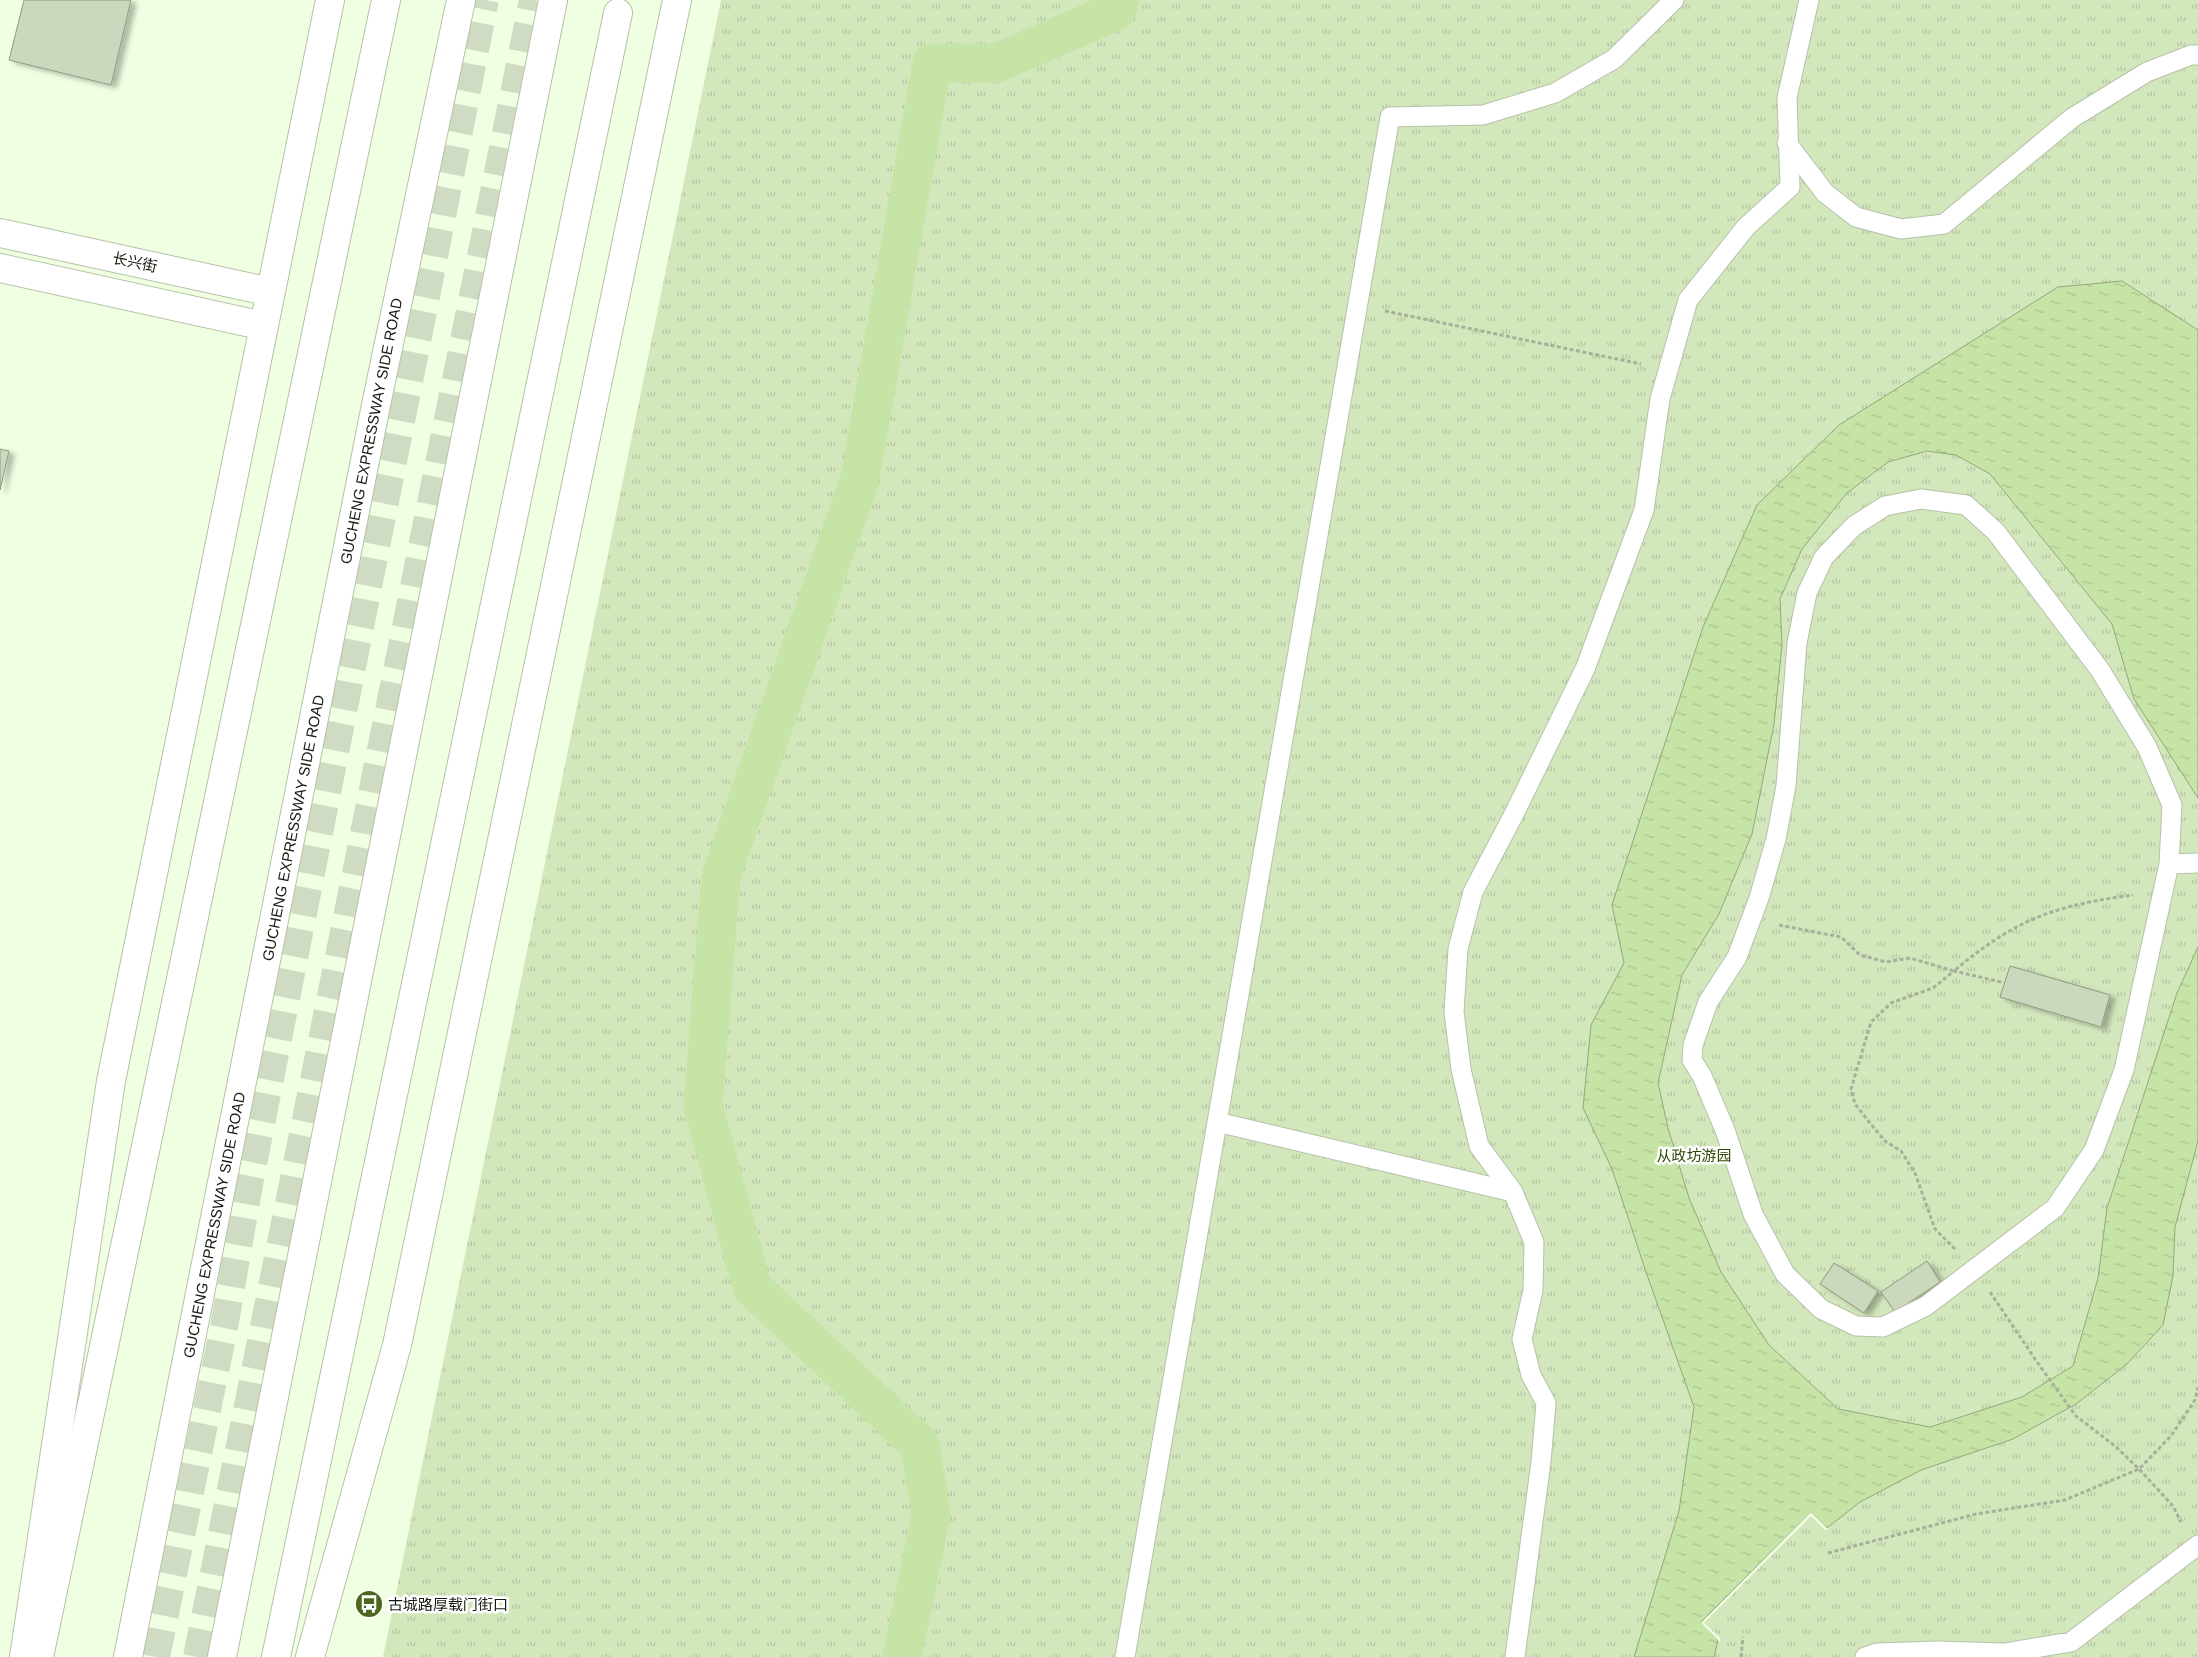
<svg xmlns="http://www.w3.org/2000/svg" width="2198" height="1657" font-family="Helvetica,'Noto Sans SC',sans-serif">
<style>
.grass{fill:url(#grass-tufts)}
.water{fill:url(#water-ripples);stroke:#92a87a}
.pier{fill:#f0fee2}
.lines{fill:none;stroke-linecap:round;stroke-linejoin:round}
.canal{stroke:#c6e4a6;stroke-width:39}
.building{fill:#cbd8bd;stroke:#8e9a81;filter:url(#shadow)}
.highway-tunnel{stroke:#cfdcc3;stroke-width:28;stroke-dasharray:28 14;stroke-linecap:butt}
.lane-casing{stroke:#b5c2a8;stroke-width:21}
.secondary-casing{stroke:#b5c2a8;stroke-width:30}
.primary-casing{stroke:#b5c2a8;stroke-width:30}
.highway-casing{stroke:#b5c2a8;stroke-width:30}
.path{stroke:#a6b09b;stroke-width:3;stroke-dasharray:4 2.5;stroke-linecap:butt}
.lane{stroke:#fff;stroke-width:19}
.secondary{stroke:#fff;stroke-width:28}
.primary{stroke:#fff;stroke-width:28}
.highway{stroke:#fff;stroke-width:28}
.labels{text-anchor:middle;dominant-baseline:central;stroke-width:5;stroke-linejoin:round;paint-order:stroke}
.street-label{font-size:15px;fill:#171c12;stroke:#fff}
.park-label{font-size:15px;fill:#2f4803;stroke:#fff}
.poi-label{font-size:15px;fill:#171c12;stroke:#fff;text-anchor:start}
</style>
<defs>
<pattern id="grass-tufts" width="24" height="20" patternUnits="userSpaceOnUse" patternTransform="scale(1.25)"><rect width="24" height="20" fill="#d3e7bd"/><path d="M3 7l-1-3M5 7V3M7 7l1-3M15 17l-1-3M17 17v-4M19 17l1-3" fill="none" stroke="#b4c6a1"/></pattern>
<pattern id="water-ripples" width="26" height="14" patternUnits="userSpaceOnUse" patternTransform="scale(1.25)"><rect width="26" height="14" fill="#c6e4a6"/><path d="M2 4q2-2 4 0t4 0M15 11q2-2 4 0t4 0" fill="none" stroke="#a9c38e"/></pattern>
<filter id="shadow"><feDropShadow dx="5.5" dy="3" stdDeviation="2.5" flood-color="#0004"/></filter>
</defs>
<rect width="100%" height="100%" fill="#f0fee2"/>
<path class="grass" d="M721 0H2198V1657H383Z"/>
<path class="water" d="M2122 281 2198 330V798L2134 699 2112 624 1990 474 1956 455 1927 451 1888 462 1847 493 1802 549 1780 599 1782 645 1774 724 1752 834 1719 914 1682 975 1658 1083 1668 1128 1689 1198 1721 1272 1769 1345 1838 1409 1930 1427 2022 1397 2073 1366 2098 1278 2107 1208 2177 993 2198 947V1141L2175 1227 2173 1276 2163 1325 2127 1364 2076 1404 2013 1439 1921 1470 1860 1502 1827 1528 1811 1512 1701 1622 1718 1640 1714 1657H1634L1679 1511 1694 1407 1646 1272 1612 1169 1583 1108 1591 1025 1624 963 1612 905 1703 627 1757 505 1839 425 2058 287Z"/>
<path class="pier" d="M1811 1512 1829 1530H1825L1811 1516 1704 1623 1720 1638V1642L1701 1623Z"/>
<g class="lines">
<path class="canal" d="M902 1657 931 1515 920 1445 752 1287 703 1105 721 876 860 479 932 63H997L1116 11 1120 0"/>
</g>
<path class="building" d="M24 0H131L111 85 9 60Z
M0 449 9 451 0 490Z
M2010 966 2110 995 2101 1027 2000 997Z
M1927 1261 1940 1282 1895 1312 1881 1292Z
M1834 1263 1878 1291 1864 1313 1820 1284Z"/>
<g class="lines">
<path class="highway-tunnel" d="M156 1657 224 1327 250 1179 485 0
M197 1657 533 0"/>
<defs>
<path id="lane" d="M1787 143 1825 193 1856 217 1901 229 1944 224 2072 118 2147 72 2191 55H2198
M1921 499 1966 505 1996 532 2100 670 2147 747 2172 805 2169 864 2124 1070 2094 1150 2055 1208 1926 1306 1883 1327 1856 1326 1821 1309 1785 1274 1753 1214 1725 1130 1702 1076 1692 1060 1693 1045 1708 1002 1737 957 1759 898 1776 839 1786 786 1797 643 1807 593 1824 557 1854 526 1885 506Z
M2169 864 2198 863
M1217 1122 1513 1192
M1125 1657 1390 117 1483 115 1555 93 1614 59 1674 0
M1515 1657 1541 1462 1546 1403 1531 1375 1522 1339 1533 1290 1534 1242 1513 1192 1479 1146 1461 1069 1454 1012 1458 949 1473 892 1514 814 1585 669 1644 510 1660 399 1688 300 1746 227 1790 187 1787 98 1809 0
M1865 1657 1877 1653 1938 1651 2004 1653 2071 1642 2198 1545"/>
<path id="secondary" d="M0 233 271 292
M0 268 264 326
M24 1657 111 1081 330 0
M310 1657 397 1345 677 0"/>
<path id="primary" d="M128 1657 376 405 461 0
M222 1657 553 0"/>
<path id="highway" d="M39 1657 386 0
M276 1657 618 13"/>
</defs>
<use href="#lane" class="lane-casing"/>
<use href="#secondary" class="secondary-casing"/>
<use href="#primary" class="primary-casing"/>
<use href="#highway" class="highway-casing"/>
<path class="path" d="M1385 311 1641 364
M1779 925 1841 937 1860 955 1886 962 1910 958 1954 971C1981 948 2012 926 2046 914 2073 904 2104 899 2133 895
M1955 1249 1935 1229 1915 1173 1901 1151 1885 1141 1870 1123 1855 1104 1851 1089 1871 1022 1891 1003 1933 988 1954 971 2005 983
M1990 1292 2037 1362 2076 1416 2115 1446 2139 1469 2173 1506 2181 1522
M1828 1553 1976 1514 2065 1500 2139 1469 2171 1436 2195 1400 2198 1387
M1741 1657 1743 1637"/>
<use href="#lane" class="lane"/>
<use href="#secondary" class="secondary"/>
<use href="#primary" class="primary"/>
<use href="#highway" class="highway"/>
</g>
<defs>
<symbol id="bus-disc" viewBox="-11 -11 22 22"><circle r="9.5" fill="#4a681d" stroke="#fff"/><path d="M-5-6H5V4H4V6H2V4H-2V6H-4V4H-5ZM-3.5-4V0h7V-4ZM-3.5 1.2v1.5H-2V1.2ZM2 1.2v1.5H3.5V1.2Z" fill="#fff"/></symbol>
</defs>
<g fill-rule="evenodd">
<use href="#bus-disc" x="353" y="1588" width="32" height="32"/>
</g>
<g class="labels">
<g class="street-label">
<text transform="translate(135 262) rotate(12)">长兴街</text>
<text transform="translate(371 431) rotate(-79)">GUCHENG EXPRESSWAY SIDE ROAD</text>
<text transform="translate(293 828) rotate(-79)">GUCHENG EXPRESSWAY SIDE ROAD</text>
<text transform="translate(214 1225) rotate(-79)">GUCHENG EXPRESSWAY SIDE ROAD</text>
</g>
<g class="park-label">
<text x="1694" y="1155">从政坊游园</text>
</g>
<g class="poi-label">
<text x="388" y="1604">古城路厚载门街口</text>
</g>
</g>
</svg>
